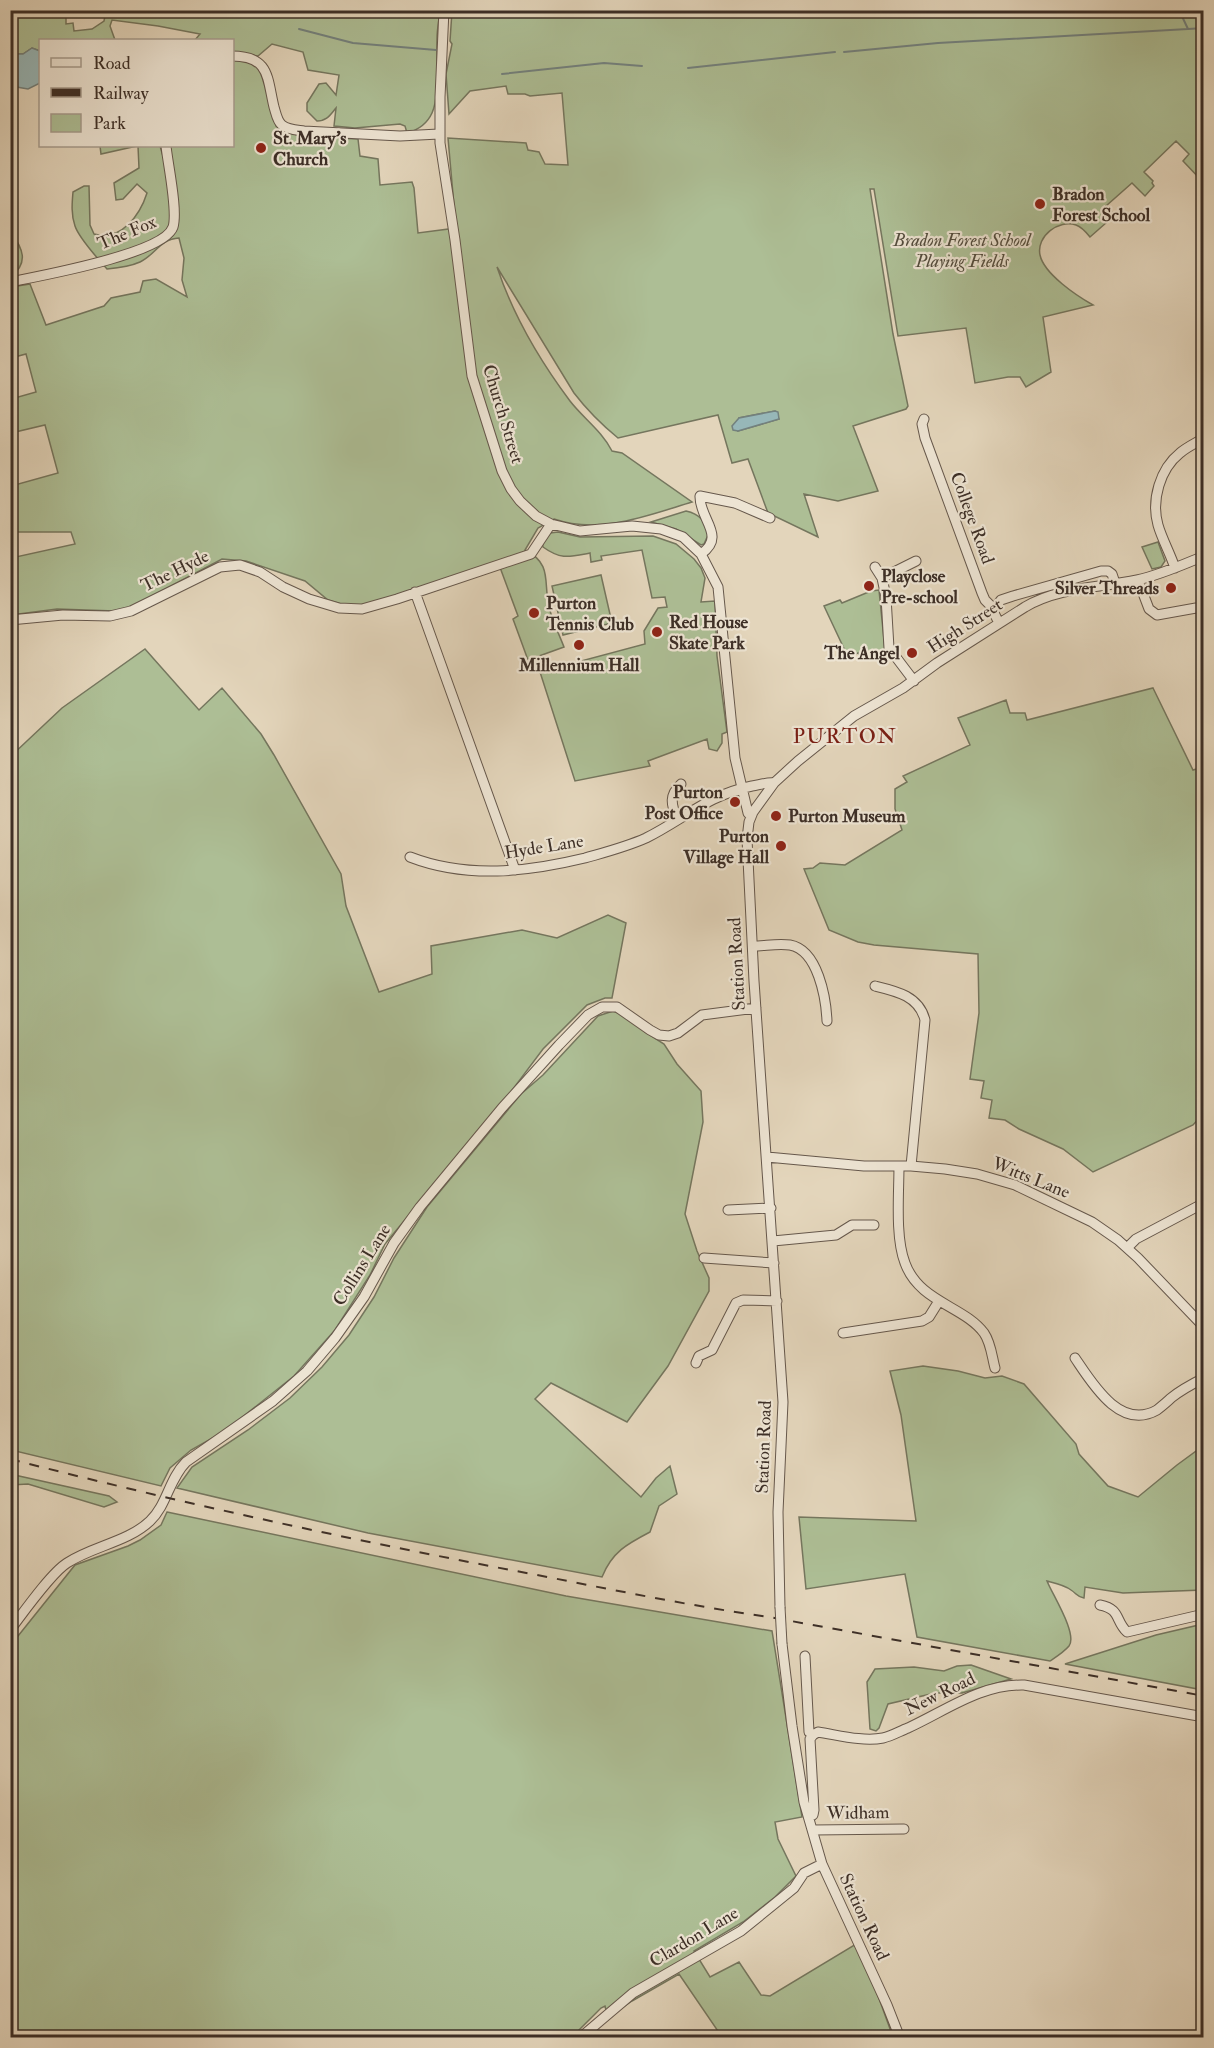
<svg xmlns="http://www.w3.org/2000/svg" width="1214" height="2048" font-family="'IM FELL Double Pica',serif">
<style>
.green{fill:#adbe95;stroke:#75765e;stroke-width:1.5;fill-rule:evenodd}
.water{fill:#97b7b8;stroke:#73817e;stroke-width:1.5}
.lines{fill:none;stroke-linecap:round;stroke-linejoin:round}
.stream{stroke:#73817e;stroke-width:2}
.minor-casing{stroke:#66584c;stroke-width:11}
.minor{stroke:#ede4d3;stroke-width:9}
.rail{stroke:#3d2f27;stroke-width:2;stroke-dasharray:10 10;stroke-linecap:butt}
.minor-bridge-casing{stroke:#66584c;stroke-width:11;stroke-linecap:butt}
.minor-bridge{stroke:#ede4d3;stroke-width:9}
.poi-dot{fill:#8f2418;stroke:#ede4d3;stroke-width:2}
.labels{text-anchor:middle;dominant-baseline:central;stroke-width:4.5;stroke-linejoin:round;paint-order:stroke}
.poi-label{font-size:18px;font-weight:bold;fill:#3d2f27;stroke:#ede4d3;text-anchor:start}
.street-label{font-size:18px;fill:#3d2f27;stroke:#ede4d3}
.park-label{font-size:18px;font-style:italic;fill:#534c3d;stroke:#ede4d3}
.quarter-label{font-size:21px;letter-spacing:1.5px;fill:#7a1f14;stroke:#ede4d3}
</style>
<rect width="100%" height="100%" fill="#e3d5bb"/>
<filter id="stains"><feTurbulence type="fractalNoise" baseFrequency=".00333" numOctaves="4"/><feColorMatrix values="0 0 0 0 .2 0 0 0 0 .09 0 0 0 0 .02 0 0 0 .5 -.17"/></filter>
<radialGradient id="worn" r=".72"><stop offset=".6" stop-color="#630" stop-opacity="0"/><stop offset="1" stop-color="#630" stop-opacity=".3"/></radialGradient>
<path class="green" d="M11 11H66V24L73 23 74 31 92 29 104 21 106 11H440C439 20 437 29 437 39 436 59 440 95 432 113 427 124 418 130 407 133L405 126 400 124 355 128 334 126 336 108C330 115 327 121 317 121L307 111V103L319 84 326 83 336 95 339 75 308 70 303 52 272 44 258 56 233 53 232 40H195L200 34 158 26 112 20 110 26 115 40H40V51L32 48 23 54H11Z
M452 11H1203V182L1183 161 1189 154 1176 141 1144 172 1153 181 1152 183 1154 186 1145 196 1132 183 1106 206 1115 215 1090 237C1086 232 1082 227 1076 225 1059 219 1036 236 1040 255 1044 274 1077 296 1093 305L1043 317 1051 372 1026 387 1020 377H1008L975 383 966 328 898 336 874 189H870L893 334 908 406 906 409 853 426 878 491 838 501 804 494 818 537 768 513 748 459 732 463 718 415 618 438C601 424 587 410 574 393L497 267C513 315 540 361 570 401 583 418 602 431 612 451L622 453 692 502C649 515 600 535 554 519L538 528 525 550C553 564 543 582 549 607 552 620 559 634 564 647L528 660 513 619 518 616 498 562 392 598 351 607 328 600 305 581 246 561 222 559 131 607 115 611 57 609 11 615V558L75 544 71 532H11V486L58 473 45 425 11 433V399L36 392 26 354 11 358V287L30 284 46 325 104 306 111 298 140 292 143 281 156 279 187 297 182 280 184 258 179 238C160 239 155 255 140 262 129 267 118 268 107 269 98 259 79 238 75 226 71 215 72 203 73 192L84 186H89L90 225 94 234C121 242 140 215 147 193L137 184 123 199 116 200 114 183 139 168 138 146H160L168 173 170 146H232L233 58 252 61 264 75 276 126 299 136 358 139 360 156 378 159 380 185 412 182 414 188 418 233 456 228 448 138 526 143 528 150 539 152 545 164 568 165 562 93 530 96 525 94H508L506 86 470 91 449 114 446 74 452 44 450 41ZM775 411 779 419 738 431 739 418Z
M100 146H137L101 154Z
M11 232C23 249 29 262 11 277Z
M686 511C700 514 705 521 708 535L704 544 701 545 676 529 651 522Z
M558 532 580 537 653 536 676 544 694 559 701 568 705 578 701 602 715 601 717 656 727 732 722 734V743L717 751 709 749 707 739 648 761 650 766 575 781 540 672 645 644 644 631 658 608 667 607 665 597 652 598 642 550 601 556 602 560 591 562 590 553C569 557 561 560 543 547L542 541 550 533Z
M1158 542 1165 561 1161 567 1152 569 1142 547Z
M601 575 612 623 563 635 552 586Z
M879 590 885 650 862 660 858 653 848 657 824 606 840 600 842 603 871 591Z
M145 649 199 710 222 688 261 734 274 755 341 874 346 906 379 992 432 974 431 946 522 930 557 938 608 915 626 923 612 998H605L587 1005 543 1049 510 1093 385 1244 370 1275 335 1330 294 1376 225 1431 191 1450 170 1468 161 1486 11 1450V756L62 708Z
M1153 688 1193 770 1203 767V1114L1193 1125 1093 1172 1063 1149 1019 1129 1005 1120 989 1118 992 1100 981 1098 984 1081 970 1079 979 1013 978 954 874 945 858 942 829 930 804 869 813 868 820 863 845 865 902 830 895 809V789L907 782 903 776 970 745 958 718 1006 700 1010 713H1025L1027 720Z
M613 1011 626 1016 645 1032 664 1044 677 1064 701 1091 703 1122 685 1214 697 1251 709 1278V1291L668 1366 627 1422 551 1383 535 1399 641 1497 656 1478 670 1466 677 1494 659 1506 650 1532C627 1544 612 1552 602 1577L368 1533 177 1488 192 1467 248 1430 290 1398 322 1367 349 1335 374 1297 394 1258 427 1207 521 1094 543 1075 598 1016Z
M923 1366 958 1371 985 1378 1002 1376 1024 1384 1076 1444 1079 1454 1108 1486 1138 1497 1177 1465 1203 1446V1590L1123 1593 1085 1587 1084 1598C1077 1597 1077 1594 1071 1590 1065 1585 1055 1583 1047 1581 1052 1594 1078 1634 1069 1646 1064 1652 1056 1657 1050 1661L917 1637 905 1574 806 1589 799 1517 916 1521 901 1415 890 1371Z
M10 1474 109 1496 117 1502 104 1507 28 1484 11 1485Z
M167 1512 566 1596 772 1631 802 1817 775 1822 778 1839 796 1876 775 1897 743 1922 694 1951 710 1977 739 1962 761 1995 770 1996 856 1944 877 1993 893 2037H722L679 1974 632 2001 616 2012 606 2010 605 2006 601 2008 572 2037H11L10 1646 75 1565 128 1546 140 1540 161 1525Z
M1203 1624V1690L1065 1664 1156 1635Z
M971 1665 1011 1679 962 1693H935L888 1704 879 1728 876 1731 870 1729 867 1682 875 1669 914 1667 944 1671 957 1666Z"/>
<path class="water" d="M32 48 40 51V83L28 89 11 86V54H23Z
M775 411 778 412 779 419 738 431 733 430 732 426 739 418Z"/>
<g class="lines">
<path class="stream" d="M299 29 353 43 436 50
M1188 29 1204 28
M844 52 938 43 1188 29 1179 10
M688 68 835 52
M502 74 604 63 642 66"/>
<defs>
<path id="minor" d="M444 10 440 97V143L455 240 472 376 502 471 511 489 520 501 536 516 551 524 580 531 632 526 661 529 683 537 701 554 718 587 735 758 748 813 751 816
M232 56C270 56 267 78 274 107 276 113 277 121 282 125 288 130 297 130 304 131L400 136 439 134
M10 282C39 276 164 254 173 227 178 211 168 165 166 146
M924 419 922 424 925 438 982 593 985 600 994 609V613L999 623
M701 554C727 536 699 519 700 496L735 503 770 518
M875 567 882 578 916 561
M1175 568C1170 553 1162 539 1158 525 1151 500 1160 469 1180 453 1187 447 1196 443 1204 438
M882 578 886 597 889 648 914 681
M1138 580 1149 609 1157 615 1196 608
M415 592 515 870
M994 609 1001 600 1013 596 1101 571H1108L1112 574 1115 583
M10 620 63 615 110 616 131 611 220 567 240 565 260 572 283 587 309 599 339 608 362 609 397 599 531 554 551 524
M677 819C671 804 669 795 681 784
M410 857C467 879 527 872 585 858 606 852 626 847 646 838 684 819 708 795 752 786 759 785 767 782 774 783
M753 946C765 946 778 943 790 945 818 950 826 998 827 1021
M875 986C896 991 919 996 925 1020L911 1166
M767 1157 864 1166H911L945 1169 977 1174 1015 1185 1092 1222 1118 1240 1138 1258 1204 1327
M899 1166C899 1194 895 1237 905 1263 919 1302 964 1306 984 1333 991 1343 992 1357 995 1368
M728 1210 771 1208
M773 1241 836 1235 852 1225H874
M1127 1248 1136 1239 1204 1203
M704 1258 774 1263
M843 1333 922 1321 929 1317 939 1301
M1075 1358C1092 1383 1120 1431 1157 1410 1162 1406 1167 1402 1171 1398 1181 1390 1192 1384 1204 1378
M696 1363 699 1356 712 1350 714 1346 736 1303 743 1300 777 1301
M1100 1605C1121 1609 1115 1621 1127 1632L1204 1614
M780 1607 778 1512 783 1402 754 981 747 839 749 822 753 812 774 783 798 761 854 716 903 688 937 663 1025 607C1059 587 1099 588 1137 580 1160 575 1182 565 1204 556
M10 1630C23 1613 51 1573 67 1563 93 1546 128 1542 150 1521 167 1505 169 1479 186 1462L273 1401 307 1371 335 1338 364 1297 394 1243 420 1207 502 1108 559 1045 588 1015 602 1007H617L650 1030 659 1035 669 1036 678 1033 702 1015 756 1008
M782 1644 792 1726 804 1802 822 1864 887 2005 900 2038
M805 1656 809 1732 813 1735
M809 1817 813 1815 814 1810 810 1739 813 1735 818 1732C838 1735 863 1742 883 1738 892 1736 900 1731 908 1728 947 1710 981 1684 1024 1685L1204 1717
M813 1830 904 1829
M580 2038 633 1993 741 1931 794 1888 804 1873 822 1864"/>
</defs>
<use href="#minor" class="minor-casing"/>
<use href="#minor" class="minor"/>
<path class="rail" d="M10 1459C184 1504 361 1542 537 1575 614 1590 691 1606 769 1617L1204 1696"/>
<defs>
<path id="minor-bridge" d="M780 1607 782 1644"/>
</defs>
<use href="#minor-bridge" class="minor-bridge-casing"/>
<use href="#minor-bridge" class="minor-bridge"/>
</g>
<g class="poi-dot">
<circle cx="261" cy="148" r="6"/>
<circle cx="1040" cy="204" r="6"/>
<circle cx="869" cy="586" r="6"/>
<circle cx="1171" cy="588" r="6"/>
<circle cx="534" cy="613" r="6"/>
<circle cx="657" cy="632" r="6"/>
<circle cx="579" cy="645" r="6"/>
<circle cx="912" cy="653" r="6"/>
<circle cx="735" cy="802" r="6"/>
<circle cx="776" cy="816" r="6"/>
<circle cx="781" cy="846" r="6"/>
</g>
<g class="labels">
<g class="poi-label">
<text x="273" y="138">St. Mary's<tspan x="273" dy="21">Church</tspan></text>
<text x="1052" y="194">Bradon<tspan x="1052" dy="21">Forest School</tspan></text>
<text x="881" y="576">Playclose<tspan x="881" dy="21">Pre-school</tspan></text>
<text x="1159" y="588" text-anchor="end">Silver Threads</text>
<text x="546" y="603">Purton<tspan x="546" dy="21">Tennis Club</tspan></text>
<text x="669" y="622">Red House<tspan x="669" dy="21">Skate Park</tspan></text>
<text x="900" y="653" text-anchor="end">The Angel</text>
<text x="579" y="665" text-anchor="middle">Millennium Hall</text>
<text x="723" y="792" text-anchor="end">Purton<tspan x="723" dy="21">Post Office</tspan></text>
<text x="788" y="816">Purton Museum</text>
<text x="769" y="836" text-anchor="end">Purton<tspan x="769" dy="21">Village Hall</tspan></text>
</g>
<g class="street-label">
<text transform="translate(127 233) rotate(-23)">The Fox</text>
<text transform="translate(503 414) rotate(73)">Church Street</text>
<text transform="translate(972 518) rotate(70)">College Road</text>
<text transform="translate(175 571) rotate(-26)">The Hyde</text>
<text transform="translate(965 626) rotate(-33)">High Street</text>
<text transform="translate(544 847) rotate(-9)">Hyde Lane</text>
<text transform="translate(737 964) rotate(-93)">Station Road</text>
<text transform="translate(1031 1178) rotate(22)">Witts Lane</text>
<text transform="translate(362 1265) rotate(-58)">Collins Lane</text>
<text transform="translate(764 1447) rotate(-88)">Station Road</text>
<text transform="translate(940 1694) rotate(-26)">New Road</text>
<text transform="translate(858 1813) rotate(-1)">Widham</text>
<text transform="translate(864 1917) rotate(65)">Station Road</text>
<text transform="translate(694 1937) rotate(-31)">Clardon Lane</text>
</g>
<g class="park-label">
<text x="962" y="240">Bradon Forest School<tspan x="962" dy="21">Playing Fields</tspan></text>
</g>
<g class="quarter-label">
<text x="845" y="736">PURTON</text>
</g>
</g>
<rect width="1214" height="2048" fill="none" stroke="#e3d5bb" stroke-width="36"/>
<rect x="12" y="12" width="1190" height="2024" fill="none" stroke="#3d2f27" stroke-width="3"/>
<rect x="18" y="18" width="1178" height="2012" fill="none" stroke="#3d2f27" stroke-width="1.5"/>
<rect x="39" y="39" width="195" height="108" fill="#ede4d3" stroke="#a79c8e" stroke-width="1.5"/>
<rect x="51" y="58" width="30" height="9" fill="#ede4d3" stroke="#a79c8e" stroke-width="1.5"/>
<text x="93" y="69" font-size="18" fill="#3d2f27">Road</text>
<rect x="51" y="88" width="30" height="9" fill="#3d2f27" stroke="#a79c8e" stroke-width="1.5"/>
<text x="93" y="99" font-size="18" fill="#3d2f27">Railway</text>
<rect x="51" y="114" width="30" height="18" fill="#adbe95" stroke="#a79c8e" stroke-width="1.5"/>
<text x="93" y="129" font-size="18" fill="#3d2f27">Park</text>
<rect width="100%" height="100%" filter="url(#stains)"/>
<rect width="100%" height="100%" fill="url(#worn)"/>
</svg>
